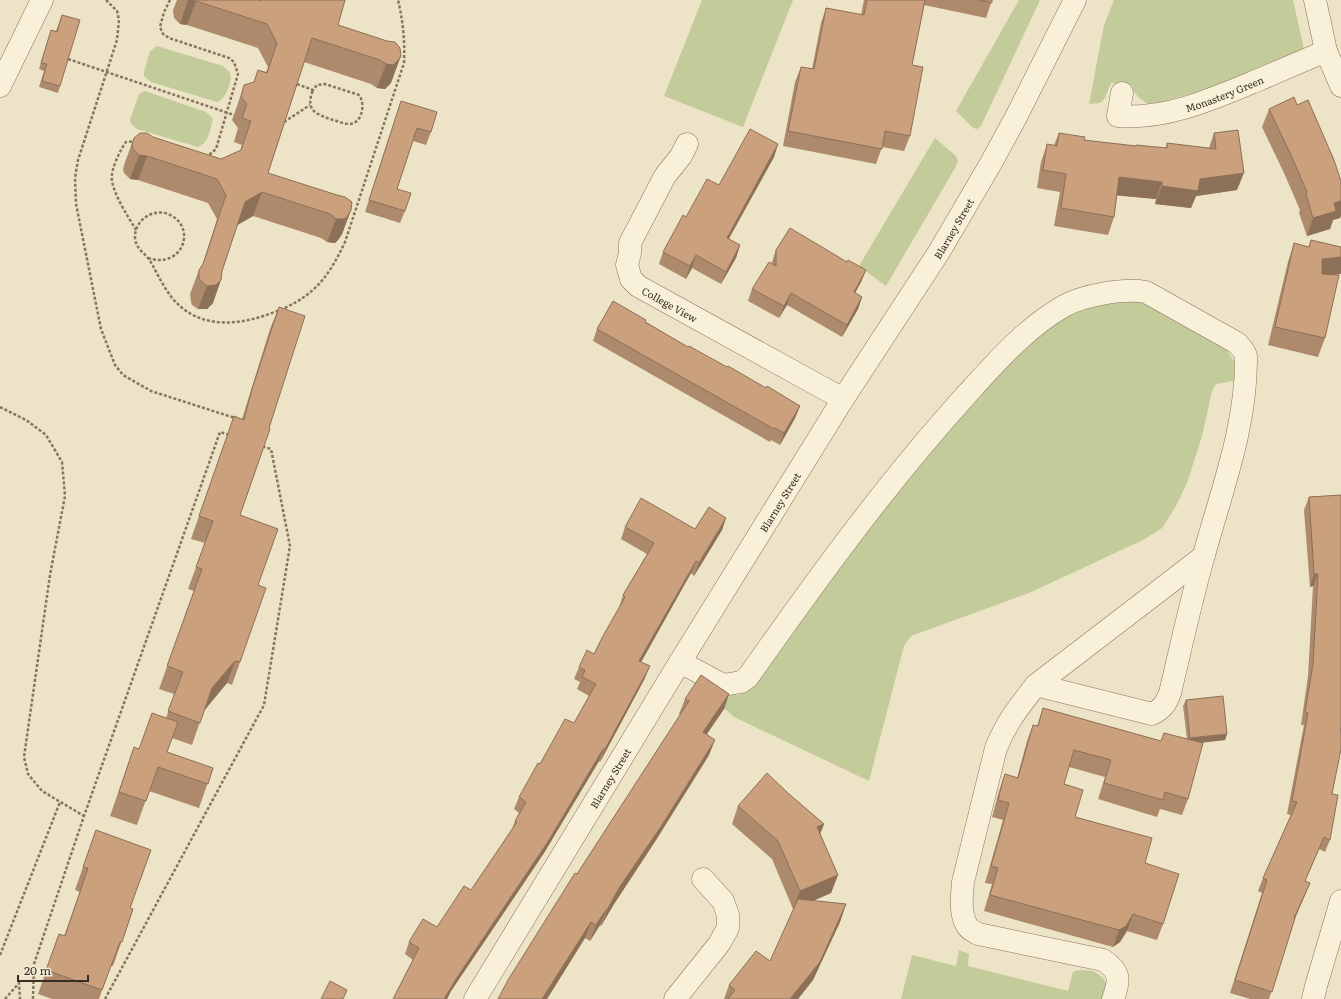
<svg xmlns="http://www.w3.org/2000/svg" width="1341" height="999" font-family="Literata,serif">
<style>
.green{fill:#c3cb9a}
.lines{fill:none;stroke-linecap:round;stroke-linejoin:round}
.minor-casing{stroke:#88755c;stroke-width:23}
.path{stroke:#88755c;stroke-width:2.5;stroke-dasharray:3 2;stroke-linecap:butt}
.minor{stroke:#f8f0d9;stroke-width:22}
.wall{fill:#ae8a6c}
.shaded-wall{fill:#8d7058}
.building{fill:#caa07d;stroke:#8d7058}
.labels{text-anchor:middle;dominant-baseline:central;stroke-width:3;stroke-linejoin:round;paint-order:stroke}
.street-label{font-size:10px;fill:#382d20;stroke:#f4edd6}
</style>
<rect width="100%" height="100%" fill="#ede3c6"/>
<path class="green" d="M702 0H793L743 127 664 96Z
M1019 0H1040L981 126 977 129 973 128 956 111Z
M1114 0H1293L1304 49 1233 80 1193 93 1150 105C1141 100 1135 96 1131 85L1111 83 1105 98 1100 103 1089 104 1104 25Z
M157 46 223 66C225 68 229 70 230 73 233 81 225 100 217 102L151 82 144 76V72L150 51Z
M145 91 206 112 213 119C210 129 209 143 198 147L137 129C133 126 131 124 130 120L139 94Z
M935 138 956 156 958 161 955 168 886 286 859 266Z
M1139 300 1226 349 1234 361 1238 380 1216 384 1212 391 1202 436 1187 483 1176 506 1162 528 1143 540 1029 593 911 636 904 646 869 781 734 717 718 703 720 692 738 695 748 691 896 491 1022 349 1049 327 1096 301Z
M959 950 969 954 968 966 1068 991 1073 972C1083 967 1102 971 1106 983 1108 989 1106 994 1105 999H901L912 955 956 966Z"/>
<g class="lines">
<defs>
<g id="minor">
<path d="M1315 0 1326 51 1341 86"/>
<path d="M0 86 42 0"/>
<path id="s1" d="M1122 93 1118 116C1165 120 1213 99 1256 81 1279 71 1303 61 1326 51"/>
<path id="s2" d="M687 144 681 156 665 176 630 243V253L627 265 631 279 638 286 647 291 843 399"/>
<path d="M680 662 723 685 741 682 748 677C817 579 888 481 968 393 997 361 1027 327 1064 306 1084 295 1124 288 1146 292L1237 343 1243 350 1246 356C1247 425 1222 489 1204 555 1191 600 1181 647 1170 693 1166 704 1162 709 1152 714L1036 685"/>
<path id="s3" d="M475 999 680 662 843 399 939 252 991 163 1015 119 1075 0"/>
<path d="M675 999 719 944 728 928V915L723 901 703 879"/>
<path d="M1113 999C1120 980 1121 972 1103 960L978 934C975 932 970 930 968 927 959 915 962 896 963 882L996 748C1007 721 1019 707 1036 685L1203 557"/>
<path d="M1313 999 1316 986 1341 901"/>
</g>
</defs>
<use href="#minor" class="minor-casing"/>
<path class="path" d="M106 0 117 11 119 20 117 40 78 160 75 178 76 204 101 329 115 365 123 375 151 391 235 418
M170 0 164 12 160 27 163 34 169 38 229 58 234 62 238 74 216 149 208 156
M68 59 234 115
M297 84 313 90 317 85 325 84 359 95C366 104 362 125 348 124 344 124 338 121 333 120 315 114 305 110 313 90
M284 122 310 105
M136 230C128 216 114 196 112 180 110 171 120 150 126 142L136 141
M148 258C183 270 198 226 168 214 152 208 134 221 135 238 136 248 142 251 148 258 150 260 151 263 153 266 160 279 168 296 180 306 204 328 240 325 269 314 310 300 327 281 345 242L404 63C405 41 403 21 398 0
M0 407 26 420 46 435 62 462 65 496 50 575 24 757 28 774 42 791 84 816
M0 955 60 802
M5 999 19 983 20 999
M33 999 34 964 84 816 220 432 230 435
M105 999 264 705 290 546 271 449 261 446"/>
<use href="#minor" class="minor"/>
</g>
<path class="wall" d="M177 0H345L338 25 387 41 391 83 385 89 377 88 371 84 304 62 268 173 351 210 342 234 338 240 335 243 327 242 321 238 253 216 237 225 222 271 213 303 207 309H198L192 305 191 302 190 294 199 270 202 267 217 219 208 203 138 180 130 179 124 173 123 169 125 162 134 138 153 137 221 159 240 151 242 145 234 142 238 128 232 120 236 109 244 85 254 82 258 70 266 72 268 67 258 48 187 25 180 24 174 18 173 10Z
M864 0H992L986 18 924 5 912 65 910 136 904 151 882 147 876 164 783 146 795 82 801 67 812 69 821 23 826 8 861 15Z
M62 15 60 86 58 93 39 87 44 71 39 69 51 30 56 31Z
M401 101 431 132 426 145 413 141 397 189 405 211 400 223 365 212Z
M1297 105 1341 181V215L1340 218 1333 220 1330 229 1307 236 1299 213 1300 210 1284 173 1262 127 1269 109Z
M1059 133 1084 140 1136 146V145L1166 148 1167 143 1209 148 1214 133 1237 190 1196 196 1191 208 1155 204 1156 199 1117 195 1114 217 1108 235 1054 226 1060 192 1037 188 1041 162 1047 144 1054 145Z
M778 144 774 157 729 239 740 245 736 258 721 284 692 268 686 279 659 264 663 252 686 217 719 185Z
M1311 240 1337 275 1325 338 1318 357 1268 345 1288 262 1294 243 1309 247Z
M776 250 847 262 866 270 861 282 855 293 862 297 858 309 842 337 787 305 779 318 748 301 752 289 772 263V262Z
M279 307 240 515 258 585 240 662 232 685 227 683 204 710 192 745 172 738 167 752 213 768 199 808 149 791 137 825 110 816 134 747 139 749 166 718 174 694 159 689 194 591 188 589 205 543 191 539 234 416 242 419 270 329Z
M646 322 688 347 800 406 795 418 780 445 771 440 770 442 593 341 597 329Z
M1341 495 1332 794 1330 840 1325 852 1319 849 1305 881 1310 883 1305 895 1295 918 1269 999H1250L1230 993 1262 893 1258 891 1263 878 1291 815 1287 814 1304 725H1301L1308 676 1313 586 1310 587 1304 510 1309 497Z
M726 518 722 530 694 576 691 573 641 662 645 678 600 762 599 761 544 853 451 991 447 999H393L413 960 405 954 409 942 437 927 471 890 512 829 515 821 519 813 514 809 519 797 540 764 574 723 589 696 577 689 580 682 574 679 579 667 594 654 619 608 623 595 647 554 621 539 625 527 695 529Z
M729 694 724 709 707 734 709 755 656 840 614 904 601 926 600 925 590 941 585 938 547 999H498L577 874 680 715 679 714 685 699Z
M1186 700 1227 734 1225 740 1200 743 1188 799 1182 815 1160 809 1157 817 1098 799 1105 777 1069 767 1064 784 1075 817 1145 863 1163 924 1157 940 1127 931 1120 942 1113 947 984 911 992 884 985 883 1003 820 992 817 999 791 1005 774 1017 778 1027 741 1033 725 1037 726 1043 708 1161 741 1164 733 1187 739 1183 706Z
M789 794 824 824 820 834 838 875 831 893 813 901 846 904 840 922 813 980 798 999H724L729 985 770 961 794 909H793L772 859 732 824 738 806Z
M96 830 130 908 133 909 113 966 111 965 99 999H52L38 994 59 934 64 936 80 892 75 890Z"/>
<path class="shaded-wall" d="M188 0 196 1 187 25 180 24Z
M401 56 391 83 385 89 377 88 386 64Z
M778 144 774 157 722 250 727 238Z
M139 155 147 156 138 180 130 179Z
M1244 173 1237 190 1196 196 1191 208 1155 204 1162 186 1200 179Z
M1119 177 1162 182 1156 199 1112 195Z
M262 192 253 216 236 226 245 202Z
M1341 201V215L1340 218 1333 220 1330 229 1307 236 1313 218 1334 203Z
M351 210 342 234 338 240 335 243 327 242 336 219Z
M740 245 736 258 721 284 726 272Z
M696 255 692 268 686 279 690 266Z
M1341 257V274L1315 277 1322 259Z
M866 270 861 282 849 304 854 292Z
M221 280 213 303 207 309H198L207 286Z
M791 293 787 305 779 318 784 306Z
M862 297 858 309 842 337 847 325Z
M800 406 795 418 780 445 784 433Z
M726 518 722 530 694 576 699 563Z
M696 561 691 573 635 673 639 661Z
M1314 574H1318L1313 586 1310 587Z
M235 661 227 683 204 711 212 688Z
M650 666 645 678 600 762 605 749Z
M729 694 724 709 697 748 703 732Z
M1227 734 1225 740 1188 744 1190 738Z
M715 740 709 755 656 840 614 904 601 926 607 910 619 888Z
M603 749 599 761 544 853 451 991 447 999H444L456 979Z
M824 824 817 842V827Z
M838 875 831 893 793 909 800 891Z
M1310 883 1305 895 1290 930 1294 918Z
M846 904 840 922 813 980 798 999H790Z
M606 910 600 925 590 941 596 925Z
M1133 914 1127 931 1120 942 1113 947 1119 930Z
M591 922 585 938 547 999H542Z"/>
<path class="building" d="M188 0H258L260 1V0H345L338 25 387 41 395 42 400 48 401 56 399 59 393 65 386 64 380 60 312 38 268 173 337 195 345 197 352 202 351 210 347 217 344 219H336L330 214 262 192 245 202 222 271 221 280 216 285 207 286 201 281 199 278V270L203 264 226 195 217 179 147 156 139 155 133 149 132 145 134 138 140 133H147L153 137 221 159 241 150 251 121 242 118 247 104 241 97 244 85 254 82 258 70 267 73 277 43 267 24 196 1Z
M867 0H925L912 65 923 67 910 136 885 131 882 149 788 131 801 67 814 69 826 8 864 15Z
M979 0H992V3Z
M62 15 80 20 60 86 42 81 47 64 41 63 51 30 57 32Z
M1294 97 1297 105 1308 100 1334 160 1341 181V201L1334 203 1336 211 1313 218 1306 194 1307 192 1291 155 1269 109Z
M401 101 437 112 431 132 417 128 397 189 411 193 405 211 369 200Z
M750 129 778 144 727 238 740 245 726 272 696 255 690 266 663 252 683 215 686 217 707 179 719 185Z
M1238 130 1244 173 1200 179 1198 191 1162 186V182L1119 177 1114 217 1061 208 1066 174 1043 170 1047 144 1057 146 1059 133 1085 137 1084 140 1136 146V145L1167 148V143L1216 149 1214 133Z
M790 228 847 262 848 260 866 270 854 292 862 297 847 325 791 293 784 306 752 289 769 262 776 266V250Z
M1311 240 1341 247V257L1322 259V274L1339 275 1325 338 1275 327 1294 243 1309 247Z
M613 301 646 320 645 322 688 347 689 346 727 367 728 366 766 388 767 386 800 406 784 433 775 428 774 429 597 329Z
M279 307 305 316 269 428 270 429 240 515 278 529 258 585 266 588 240 662 235 661 212 688 200 723 168 711 183 672 167 666 202 569 196 567 213 521 199 516 234 416 244 420 252 389Z
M1341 495V727L1340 732H1341V749L1332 794 1338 795 1330 840 1324 837 1305 881 1310 883 1294 918H1295L1272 992 1235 980 1267 880 1263 878 1297 802 1292 801 1308 713 1305 712 1313 664 1318 574H1314L1309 497Z
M641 498 695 529 709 507 726 518 699 563 696 561 639 661 650 666 605 749H603L549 840 456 979 444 999H393L419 948 409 942 423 919 437 927 464 886 471 890 517 822 515 821 526 802 519 797 538 763 540 764 565 719 574 723 596 684 582 677 585 670 579 667 587 650 594 654 603 636 625 597 623 595 654 543 625 527Z
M701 675 729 694 703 732 715 740 662 825 619 888 607 910H606L596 925 591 922 542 999H498L508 980 575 873 577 874 689 701 685 699Z
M1223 696 1227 734 1190 738 1186 700Z
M1043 708 1161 741 1164 733 1203 743 1188 799 1165 792 1163 800 1104 783 1111 760 1074 750 1064 784 1083 790 1075 817 1152 838 1145 863 1179 874 1163 924 1133 914 1126 926 1119 930 990 895 998 868 991 866 1009 803 998 800 1003 780 1005 774 1018 778 1033 725 1038 726Z
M152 713 178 722 167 752 213 768 208 784 158 767 146 801 119 792 134 747 139 749Z
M767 773 789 794 824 824 817 827 838 875 800 891 778 841 738 806Z
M96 830 151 850 130 908 133 909 122 942H120L102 990 46 970 59 934 65 936 88 868 83 867Z
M798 899 846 904 820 962 790 999H728L735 990 729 985 756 951 770 961Z
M330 981 347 990 343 999H321Z"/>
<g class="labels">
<g class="street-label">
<text stroke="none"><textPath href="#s1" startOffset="133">Monastery Green</textPath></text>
<text stroke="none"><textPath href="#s3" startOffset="907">Blarney Street</textPath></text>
<text stroke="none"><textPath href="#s2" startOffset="198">College View</textPath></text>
<text stroke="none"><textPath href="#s3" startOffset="583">Blarney Street</textPath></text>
<text stroke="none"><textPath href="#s3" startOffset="259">Blarney Street</textPath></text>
</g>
</g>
<path d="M18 975v6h70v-6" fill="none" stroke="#382d20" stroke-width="2"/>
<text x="24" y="975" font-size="12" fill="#382d20" stroke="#f4edd6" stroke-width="3" paint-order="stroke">20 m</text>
</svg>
